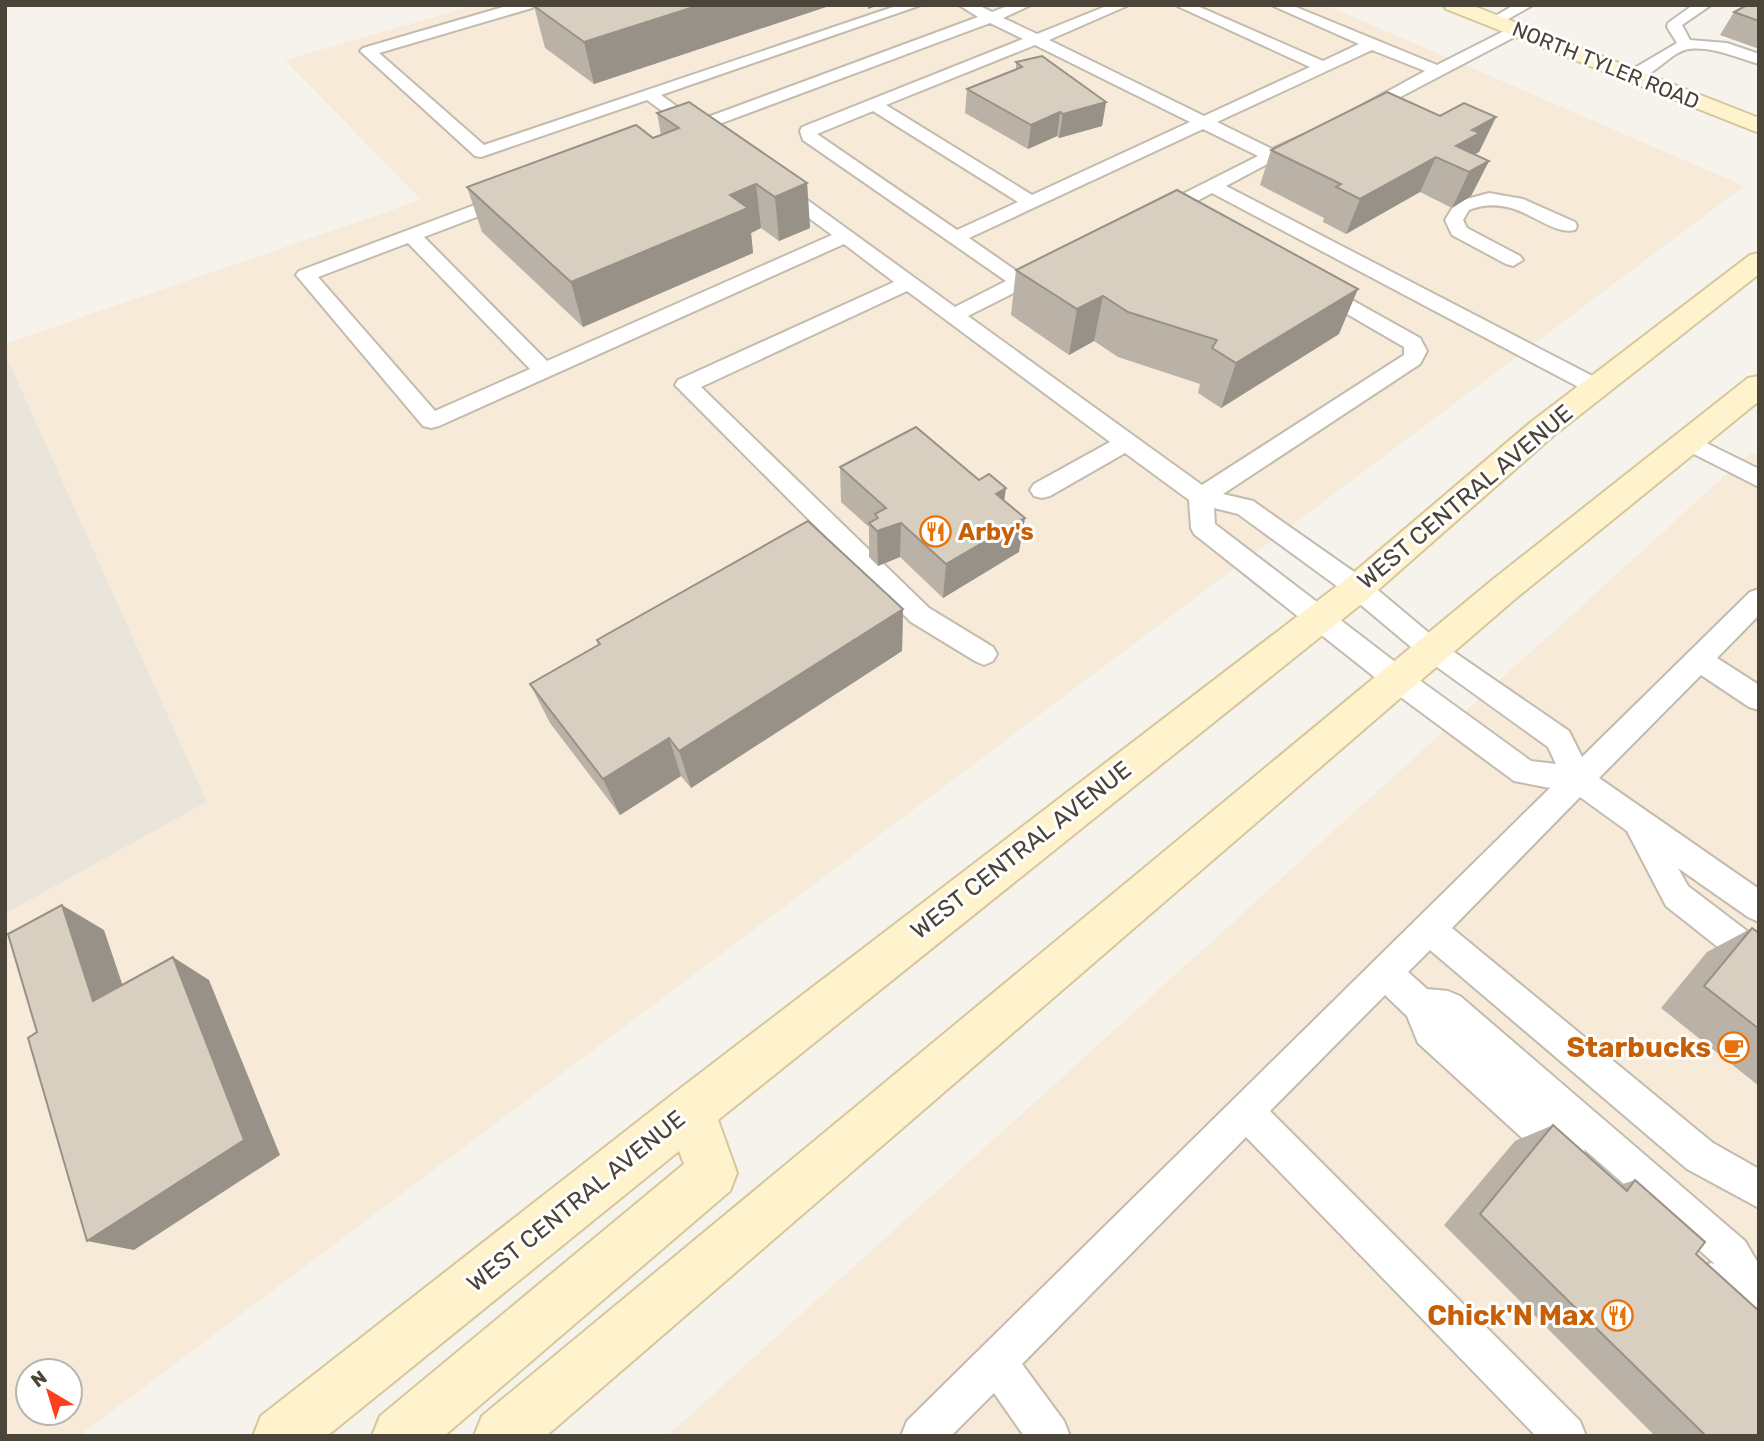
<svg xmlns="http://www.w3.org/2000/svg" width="1764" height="1441" font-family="Rubik,sans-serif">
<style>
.residential{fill:#eae5da}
.commercial{fill:#f7ead8;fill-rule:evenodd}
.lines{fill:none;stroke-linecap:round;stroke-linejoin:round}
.service-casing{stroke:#c2bbae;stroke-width:4}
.secondary-casing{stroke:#d6c79b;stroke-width:4}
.service{fill:#fff;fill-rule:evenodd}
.secondary{fill:#fff3cd;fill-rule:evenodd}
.wall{fill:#bab2a6}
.shaded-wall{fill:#979187}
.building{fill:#d8cfc1;stroke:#979187;stroke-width:2}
.labels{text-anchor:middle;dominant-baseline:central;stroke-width:6;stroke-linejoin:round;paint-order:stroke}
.far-street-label{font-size:21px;fill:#4b4439;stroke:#fff}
.street-label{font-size:24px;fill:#4b4439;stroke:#fff}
.food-label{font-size:24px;font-weight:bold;fill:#c56008;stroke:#fff;text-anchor:start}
.near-food-label{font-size:28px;font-weight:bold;fill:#c56008;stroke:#fff;text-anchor:end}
</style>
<rect width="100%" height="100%" fill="#f6f3ec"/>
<path class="residential" d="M5 353 207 802 5 914Z"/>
<path class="commercial" d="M476 5H1326L1744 186 79 1436H5V914L207 802 5 353V344L421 200 285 60ZM28 1371H70V1413H28Z
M1750 453 1759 456V1436H667Z"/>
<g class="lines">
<defs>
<path id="service" d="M510 5H534L532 8 379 53 484 145 899 5H921L661 95 697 121 978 17 959 5H978L992 12 1010 5H1031L1003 18 1037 34 1109 5H1129L1049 40 1204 116 1310 67 1175 5H1195L1323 61 1359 44 1271 5H1291L1437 65 1512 27H1522L1524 30 1522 33 1364 116H1352L1350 112 1425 71 1372 50 1217 122 1272 149 1303 135 1312 140 1226 186 1604 382 1607 387 1604 392H1588L1212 193 1165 218H1151L1149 214 1151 210 1258 156 1203 129 969 238 1021 274 1050 261 1060 267 1057 271 968 316 1202 485 1404 355V347L1311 293 1308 289 1311 285H1325L1420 338 1427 351 1420 364 1223 494 1253 501 1367 581 1441 643 1569 731 1582 757 1750 592 1759 589V615L1717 658 1759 685V710L1749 707 1701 675 1599 778 1759 889V922L1748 917 1678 868 1688 886 1759 940V976L1748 971 1666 906 1627 831 1580 797 1452 928 1713 1143 1759 1169V1208L1687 1169 1430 950 1408 972 1427 989 1448 991 1460 996 1745 1241 1759 1265V1323C1729 1311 1706 1317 1692 1282L1697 1268 1711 1263 1715 1264 1584 1149 1586 1155 1581 1168 1568 1173 1555 1168 1418 1043 1407 1016 1385 995 1270 1111 1580 1421 1586 1436H1536L1246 1137 1022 1364 1064 1421 1070 1436H1024L994 1393 951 1436H901L907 1421 982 1347 1550 788 1514 781 1387 687 1194 534 1191 528 1189 500 1125 453 1050 496 1042 498 1034 496 1030 490 1034 484 1110 442 907 291 701 387 929 608 993 647 997 654 993 661 984 665 975 661 911 622 675 385 678 380 894 282 844 244 439 426 431 428 423 426 296 275 299 271 504 194H516L519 198 516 202 424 237 547 361 832 235 772 191 769 187 772 183H784L955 307 1006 281 803 140 800 131 802 127 1023 39 990 23 706 129 705 134 676 136 674 132 683 126 647 100 481 157 475 156 360 51 363 48ZM1035 45 1190 122 1032 195 886 105ZM873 111 1018 202 957 230 817 134ZM408 243 530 369 435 411 318 277ZM1214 508 1238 514 1349 595 1423 657 1548 747 1556 764 1531 761 1407 671 1215 524Z
M1514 5H1533L1499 24H1489L1487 21Z
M1693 5H1711L1682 25 1690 40 1727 43 1759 54V64C1737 58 1713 46 1689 49 1668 52 1649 85 1626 79L1624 76 1626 73 1677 43 1667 27 1668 23Z
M1489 193 1523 199 1575 222 1577 226 1575 230C1546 237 1518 191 1469 210L1463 220 1467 228 1520 256 1523 260 1513 266 1506 264 1452 235 1445 220 1456 202Z
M1688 434 1759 469V487L1680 447 1677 442 1680 437Z"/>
<path id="secondary" d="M1443 5H1471L1759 118V133L1446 9Z
M1759 253V274L1553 436 1370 597 718 1120 737 1173 730 1191 444 1436H372L380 1416 684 1164 679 1151 327 1436H253L261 1416 673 1094 1346 579 1531 422 1750 255Z
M1759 376V401L1515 599 546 1436H474L482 1416 1491 581 1748 378Z"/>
</defs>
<use href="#service" class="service-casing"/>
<use href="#secondary" class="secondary-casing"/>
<use href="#service" class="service"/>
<use href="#secondary" class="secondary"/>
</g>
<path class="wall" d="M832 5 594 84 545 48 534 6Z
M1759 5V49L1720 35 1734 12Z
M1016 62 1106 102 1102 126 1059 138 1057 136 1028 149 965 113 967 89 1016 70Z
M657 113 807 183 810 228 779 241 761 228 751 233 753 253 583 327 482 232 467 187 661 135Z
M1440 116 1496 117 1479 152 1474 154 1489 161 1471 196 1452 208 1420 192 1346 234 1323 222 1324 218 1260 185 1271 150Z
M1016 270 1339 334 1221 408 1198 393 1200 384 1118 357 1094 341 1069 355 1011 315Z
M840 467 1004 501 1019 552 943 598 900 557 878 566 869 557V527L841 502Z
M903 609 902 651 691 788 681 776 620 815 550 723 530 684 598 645 597 640Z
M1752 928 1759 933V1086L1661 1008 1707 952Z
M1553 1125 1620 1185 1635 1180 1696 1254 1759 1436H1655L1444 1225 1515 1141Z"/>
<path class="shaded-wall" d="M700 5H832L594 84 584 42Z
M868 5H879L868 9Z
M1106 102 1102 126 1059 138 1063 114Z
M1060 112 1057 136 1028 149 1031 125Z
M1496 117 1479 152 1468 158 1456 146 1472 130Z
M1436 157 1420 192 1346 234 1360 199Z
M1489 161 1471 196 1452 208 1469 172Z
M807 183 810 228 779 241 775 197Z
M756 184 761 228 751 233 753 253 583 327 571 282 730 195Z
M1358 289 1339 334 1221 408 1236 363Z
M1103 296 1094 341 1069 355 1077 309Z
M1006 488 1001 523 996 494Z
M1025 518 1019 552 943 598 946 564Z
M901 523 900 557 878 566 877 531Z
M903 609 902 651 691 788 679 751Z
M669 738 681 776 620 815 603 779Z
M62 905 104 930 135 1022 93 1001Z
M173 957 209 980 280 1155 134 1250 87 1241Z"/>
<path class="building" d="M536 5H700L584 42 534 6Z
M1747 5H1759V21L1734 12Z
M1042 56 1106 102 1063 114 1060 112 1031 125 967 89 1022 67 1016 62Z
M1387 92 1440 116 1464 103 1496 117 1472 130 1480 133 1456 146 1489 161 1469 172 1436 157 1360 199 1336 187 1341 184 1271 150Z
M689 102 807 183 775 197 756 184 730 195 748 208 571 282 467 187 636 125 653 138 679 128 657 113Z
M1177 190 1358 289 1236 363 1212 348 1217 340 1128 312 1103 296 1077 309 1016 270Z
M916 427 979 480 989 474 1006 488 996 494 1025 518 946 564 901 523 877 531 869 523 878 518 875 514 886 508 840 467Z
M808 521 903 609 679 751 669 738 603 779 530 684 600 644 597 640Z
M62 905 93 1001 173 957 244 1140 87 1241 28 1038 37 1032 8 934Z
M1752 928 1759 933V1029L1704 986Z
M1553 1125 1627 1191 1635 1180 1705 1242 1696 1254 1759 1311V1436H1706L1480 1214Z"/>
<defs>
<symbol id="restaurant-ring" viewBox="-11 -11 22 22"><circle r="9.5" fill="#fff" stroke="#e8710a" stroke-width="1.5"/><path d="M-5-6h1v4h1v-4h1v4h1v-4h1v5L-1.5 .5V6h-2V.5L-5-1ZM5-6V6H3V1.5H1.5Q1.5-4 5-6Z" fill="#e8710a"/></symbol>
<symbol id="cafe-ring" viewBox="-11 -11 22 22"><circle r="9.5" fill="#fff" stroke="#e8710a" stroke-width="1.5"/><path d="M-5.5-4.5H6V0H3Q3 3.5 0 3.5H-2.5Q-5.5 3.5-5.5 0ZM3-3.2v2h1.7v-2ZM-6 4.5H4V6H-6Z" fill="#e8710a"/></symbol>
</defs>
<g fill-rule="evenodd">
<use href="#restaurant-ring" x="918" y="514" width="35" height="35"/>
<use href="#cafe-ring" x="1716" y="1030" width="35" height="35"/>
<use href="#restaurant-ring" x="1600" y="1298" width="35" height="35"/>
</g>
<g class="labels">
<g class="far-street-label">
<text transform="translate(1606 65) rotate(22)">NORTH TYLER ROAD</text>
</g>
<g class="street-label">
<text transform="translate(1465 497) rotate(-40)">WEST CENTRAL AVENUE</text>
<text transform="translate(1021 850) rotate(-38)">WEST CENTRAL AVENUE</text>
<text transform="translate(576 1201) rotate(-39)">WEST CENTRAL AVENUE</text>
</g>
<g class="food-label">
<text x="958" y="532">Arby's</text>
</g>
<g class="near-food-label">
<text x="1711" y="1047">Starbucks</text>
<text x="1595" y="1315">Chick'N Max</text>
</g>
</g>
<rect width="1764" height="1441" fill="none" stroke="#4b4439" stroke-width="14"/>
<g transform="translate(49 1392) rotate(322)"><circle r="33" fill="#ffffff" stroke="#b7b4b0" stroke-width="2"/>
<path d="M0-5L12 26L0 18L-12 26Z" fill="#fc3f1d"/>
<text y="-10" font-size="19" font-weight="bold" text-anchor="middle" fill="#4b4439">N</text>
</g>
</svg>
